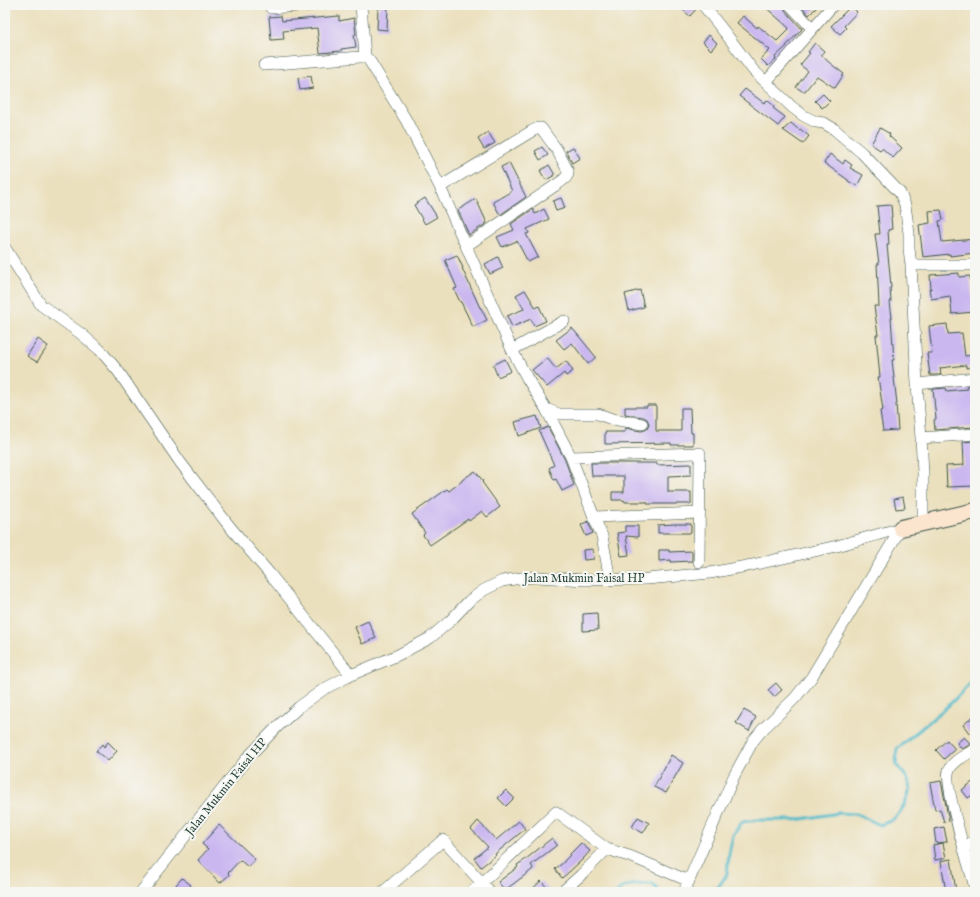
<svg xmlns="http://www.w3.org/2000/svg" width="980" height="897" font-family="'IM FELL English',serif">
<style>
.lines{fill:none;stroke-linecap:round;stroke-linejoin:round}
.stream{stroke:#4ebaca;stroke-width:3}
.building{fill:#cab7f0}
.street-casing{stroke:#3e5549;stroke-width:12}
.secondary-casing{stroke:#3e5549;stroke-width:18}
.street{stroke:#fff;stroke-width:11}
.secondary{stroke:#fbe5cf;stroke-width:16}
.labels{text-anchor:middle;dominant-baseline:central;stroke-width:4;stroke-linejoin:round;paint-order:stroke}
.street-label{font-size:12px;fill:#1f3d34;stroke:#f6f6f2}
</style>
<rect width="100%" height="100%" fill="#f6f6f2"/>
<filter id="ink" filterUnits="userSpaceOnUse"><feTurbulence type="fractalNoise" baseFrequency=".025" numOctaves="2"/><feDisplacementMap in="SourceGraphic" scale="8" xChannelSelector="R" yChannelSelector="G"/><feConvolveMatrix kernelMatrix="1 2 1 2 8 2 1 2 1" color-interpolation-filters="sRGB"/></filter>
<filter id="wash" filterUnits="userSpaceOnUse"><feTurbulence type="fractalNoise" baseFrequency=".012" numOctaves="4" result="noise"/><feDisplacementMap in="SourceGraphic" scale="16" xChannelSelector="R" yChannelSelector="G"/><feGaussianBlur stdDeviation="0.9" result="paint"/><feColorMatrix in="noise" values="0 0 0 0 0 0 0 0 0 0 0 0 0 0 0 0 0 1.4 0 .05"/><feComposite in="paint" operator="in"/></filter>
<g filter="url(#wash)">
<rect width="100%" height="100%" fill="#ebe0bd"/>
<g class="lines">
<path class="stream" d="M617 892C625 883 642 884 653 884L659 892
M714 892 719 886 727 874 729 854 733 835 742 822 756 820H795L839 813 857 814 880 825C884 823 889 822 892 820 902 813 911 795 909 783 907 776 901 770 896 765L897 749 949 705 975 679"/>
</g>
<g id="blocks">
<path class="building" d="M379 5H388L387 30 377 29 378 9H379Z
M677 5H696L697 8 690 16Z
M763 5H783L785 10 802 29 786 46H787L775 57 776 59 768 66 761 59 770 50 737 23 743 16 757 28 758 26 777 41 789 29H788L789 28Z
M800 5H819L809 15Z
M851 6 857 12 844 26 846 28 840 34 831 26Z
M281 16 282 21 339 16V21L354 18 356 34 354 35 356 47 341 49V51L320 53 317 28 283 31 284 39 271 40 269 17Z
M709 35 717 43 711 50 703 42Z
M815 43 824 51 821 55 831 64 844 74 835 88 817 76 805 91H802L796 87 808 71 800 65 810 53 808 52Z
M311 76 313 88 300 90 298 78Z
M745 89 764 103 767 100 774 106 773 108 785 117 778 126 739 96Z
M823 94 830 101 822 108 815 101Z
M791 123 799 130 800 129 809 136 803 144 783 130Z
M880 128 890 134 889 136 902 148 893 158 882 148 880 150 871 144Z
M488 132 495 143 484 149 478 139Z
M542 147 548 155 540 160 535 151Z
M573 147 580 158 572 163 566 151Z
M830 154 843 164 845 160 852 165 850 168 863 175 857 186 848 181V180L824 163Z
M509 163 526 197 500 215 493 202 512 191 501 167Z
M549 165 555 175 546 180 540 171Z
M425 198 437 217 425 224 414 205Z
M561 198 565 208 556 211 553 201Z
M476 199 487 223 469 235 458 210Z
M891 205 892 217H891L892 229 888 230 889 245H887L890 275 891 288H890L891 302H890L892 318H891L894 360H892L897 404H896L898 430 883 431 880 411 883 410 878 377H880L876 335H878L874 306H879L877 264H879L875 234H880L877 206Z
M533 209 535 214 544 209 549 219 527 229 529 233 526 234 538 257 528 262 517 241 502 247 497 237 514 230 511 224Z
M941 210 943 220 939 221 942 242 975 239V253L950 256V254L923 257 919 225 930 223 929 211Z
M457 255 463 268H462L480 308H481L487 320 473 327 461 302H460L454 289 457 288 445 260Z
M498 257 503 268 490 274 485 264Z
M959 273V277L970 276 974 312 952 314 950 296 931 299 929 289H931L930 275Z
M525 290 536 308 539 306 546 321 534 326 531 319 512 327 507 316 524 309 516 295Z
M640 290 644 307 629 311 625 294Z
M947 324 948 334 962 333 965 356 975 355V367L966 368V365L940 368 941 375H930L927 353H932L929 326Z
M572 328 596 357 588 364 572 343 564 349 556 340Z
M38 339 48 346 37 362 27 356Z
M547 358 556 369 566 361 573 371 566 376 564 373 547 387 532 370Z
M505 359 511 371 498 377 493 365Z
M975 385V424H972L973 427 935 430 934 420 936 419 933 389 946 388 947 391 967 389 966 386Z
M647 405H656V431H681V408H690L691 433H693V445H671V443L605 444V432H625V428L641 431 645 430 647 429 649 425 648 421 647 419 643 417 625 414V407H647Z
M537 416 541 428 519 436 515 422Z
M548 427 565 460 574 485 562 491 556 479 554 480 549 468 554 465 539 431Z
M974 441 975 460V486L947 487 946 466 964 465 963 442Z
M591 463H657V465L691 464V475L668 476V492H691V504H647V502H625L624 500H612V492H624V476H592Z
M475 471 483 481 482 482 500 507 487 517 482 511 469 521 468 519 430 545 423 535 425 533 412 514 447 489 449 491 462 481V480Z
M903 497 905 508 896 509 894 499Z
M588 521 593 533 586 536 581 525Z
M675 524H691V533H658V525Z
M625 526H638V537L626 536 629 555 621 556 617 533 625 532Z
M593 549 594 559 584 560 583 550Z
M659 550H669V552L692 551V561L671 562V560L659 561Z
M597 613 598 630 583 631V614Z
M368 621 376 638 362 644 355 627Z
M776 683 782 690 774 697 768 690Z
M744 710 756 717 749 731 736 723Z
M975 715V730L970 734 963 725Z
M964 737 971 744 962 749 957 743Z
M947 740 955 749 944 759 936 750Z
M108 742 117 751 108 761 96 751 102 744 104 747Z
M671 755 683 763 676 775 666 793 654 787 667 763Z
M975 780V793L968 798 962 790Z
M941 781 949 821 944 822 940 809 935 810 930 783Z
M506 790 514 798 506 806 498 798Z
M638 817 649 823 643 833 632 827Z
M478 821 496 840 519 821 525 829 495 854 496 855 481 867 474 858 488 847 471 829Z
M219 825 255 859 248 867 240 860 228 873 229 875 220 883 198 860 208 849 202 844Z
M944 827 947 842 936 843 934 829Z
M552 838 557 845 531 865 533 868 532 870 505 890 498 882 518 867 517 865 526 859Z
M581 843 590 851 583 859 569 872 562 878 555 869 564 862V861L570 855V854Z
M943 843 946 858 935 860 933 845Z
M951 859 956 891 946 892 941 861Z
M182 878 191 885 185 892H170Z
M541 881 551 892H529Z"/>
</g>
</g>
<g filter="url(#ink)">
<use href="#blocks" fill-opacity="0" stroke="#3e5549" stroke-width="1"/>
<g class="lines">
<defs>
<path id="street" d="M361 5 365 57
M703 5 726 34 753 70 792 107 804 116 816 122 824 123 834 129 862 153 900 193 905 205 909 233V249L911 265 917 384 921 438 923 472V523
M790 5 812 28
M271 8 312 5
M264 65 360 57H365L369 60 406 120 440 187 512 350 527 378 546 409 559 414H598L612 419 642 424
M766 82 833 5
M440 187 532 131 538 128H541L557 150 568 171C569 177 563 180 559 183L466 246
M5 248 41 305 80 333 100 350 118 371 180 462 230 527 269 573 326 644 351 675
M911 265H975
M512 350 564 321
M917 384 975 378
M546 409 571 457 594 517 700 513
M921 438 975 434
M571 457 700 453 699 562
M594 517 602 536 610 580
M975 751H973C965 755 953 761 949 770 943 782 970 870 975 887
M963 849 975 840
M141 892 248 757 277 727 299 707 324 689 351 675 398 655 430 638 450 621 469 601 484 590 502 581 521 578 537 577 585 580 647 579 710 573 752 565 837 546 901 528
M383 892 443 840 490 892
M472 892 556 812 607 849 632 857 689 881
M562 892 581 875 607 849
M684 892 734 776 753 741 762 730 795 698 811 678 901 528"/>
<path id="secondary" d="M901 528 975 511"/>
</defs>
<use href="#street" class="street-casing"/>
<use href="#secondary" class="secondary-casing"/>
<use href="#street" class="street"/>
<use href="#secondary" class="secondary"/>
</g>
</g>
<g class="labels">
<g class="street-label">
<text x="584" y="578">Jalan Mukmin Faisal HP</text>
<text transform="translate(226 787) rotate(-51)">Jalan Mukmin Faisal HP</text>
</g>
</g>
<rect width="980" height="897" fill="none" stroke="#f6f6f2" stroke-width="20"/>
</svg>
